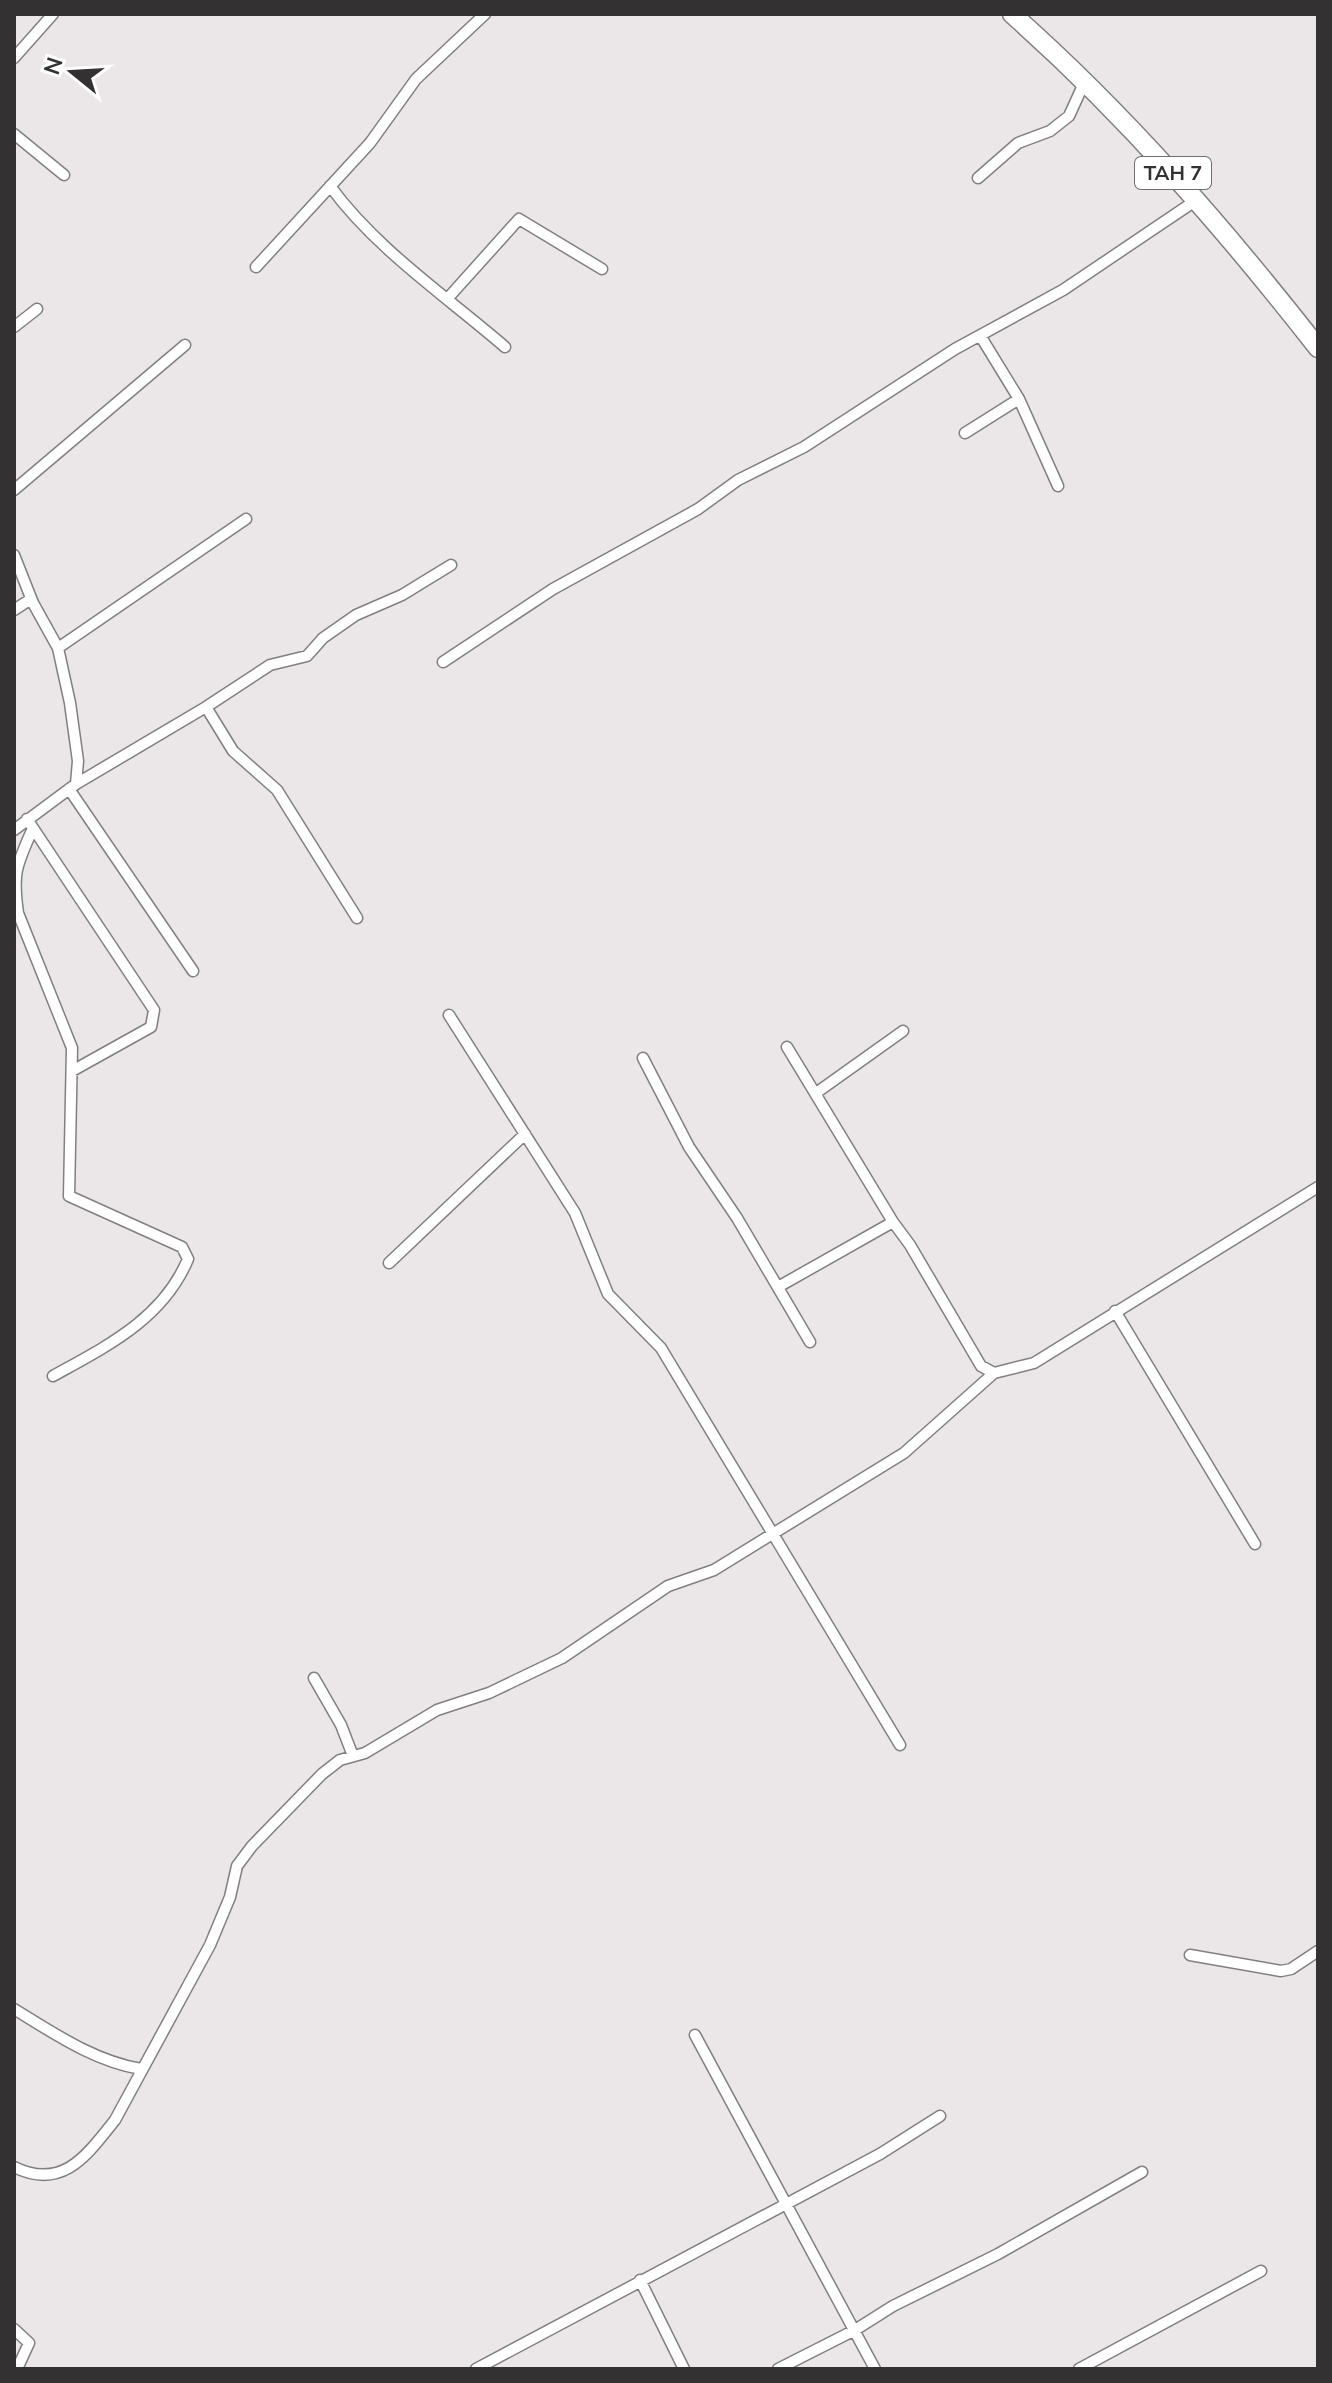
<svg xmlns="http://www.w3.org/2000/svg" width="1332" height="2383" font-family="'Nunito Sans',sans-serif">
<style>
.lines{fill:none;stroke-linecap:round;stroke-linejoin:round}
.street-casing{stroke:#837f81;stroke-width:13}
.highway-casing{stroke:#837f81;stroke-width:21}
.street{stroke:#fff;stroke-width:10}
.highway{stroke:#fff;stroke-width:18}
.labels{text-anchor:middle;dominant-baseline:central;stroke-width:6;stroke-linejoin:round;paint-order:stroke}
.shield{fill:#fff;stroke:#706f70;stroke-width:2}
.shield-label{font-size:20px;font-weight:bold;fill:#333132}
</style>
<rect width="100%" height="100%" fill="#ebe7e8"/>
<g class="lines">
<defs>
<path id="street" d="M14 58 53 14
M14 134 64 175
M978 178 1018 143 1050 131 1069 116 1085 81
M330 186C376 249 446 296 505 347
M256 267 370 143 416 79 485 14
M448 298 519 219 602 269
M14 327 37 309
M981 337 1019 399 1058 486
M965 433 1019 399
M14 490 185 345
M14 555 33 603 58 648 70 703 78 761 76 784 14 830
M14 610 31 599
M58 648 246 519
M443 662 553 589 698 509 738 480 804 447 955 349 1063 290 1198 199
M206 707 270 665 307 656 323 638 356 615 402 595 451 565
M76 784 206 707 233 751 277 790 357 918
M69 789 193 971
M27 819 154 1010 151 1027 72 1071
M33 828C17 865 12 871 18 913L72 1048 69 1196 182 1247 188 1259C163 1319 107 1346 53 1376
M449 1015 575 1213 608 1294 661 1348 900 1745
M787 1047 893 1222
M643 1058 689 1147 737 1218 810 1342
M816 1093 903 1031
M389 1263 525 1134
M778 1287 893 1222 910 1245 981 1366 994 1373
M1115 1311 1255 1544
M314 1678 341 1725 353 1756
M1190 1955 1281 1971 1291 1969 1318 1951
M14 2009C55 2034 94 2061 141 2069
M695 2035 875 2369
M14 2167C63 2191 87 2155 115 2120L210 1945 230 1897 237 1866 252 1846 322 1774 340 1760 365 1753 437 1710 489 1693 562 1658 668 1586 714 1570 904 1453 994 1373 1034 1363 1318 1187
M640 2280 684 2369
M14 2329 29 2343 17 2369
M476 2369 880 2154 940 2116
M778 2369 855 2330 893 2306 998 2254 1142 2172
M1079 2369 1261 2271"/>
<path id="highway" d="M1012 14C1126 115 1224 228 1318 348"/>
</defs>
<use href="#street" class="street-casing"/>
<use href="#highway" class="highway-casing"/>
<use href="#street" class="street"/>
<use href="#highway" class="highway"/>
</g>
<g class="labels">
<rect class="shield" x="1135" y="157" width="76" height="32" rx="6"/>
<g class="shield-label">
<text x="1173" y="173">TAH 7</text>
</g>
</g>
<rect width="1332" height="2383" fill="none" stroke="#333132" stroke-width="32"/>
<g transform="translate(72 72) rotate(288)" stroke="#ffffff" stroke-width="6" paint-order="stroke">
<path d="M0-6L14 30L0 20L-14 30Z" fill="#333132"/>
<text y="-12" font-size="22" font-weight="bold" text-anchor="middle" fill="#333132">N</text>
</g>
</svg>
